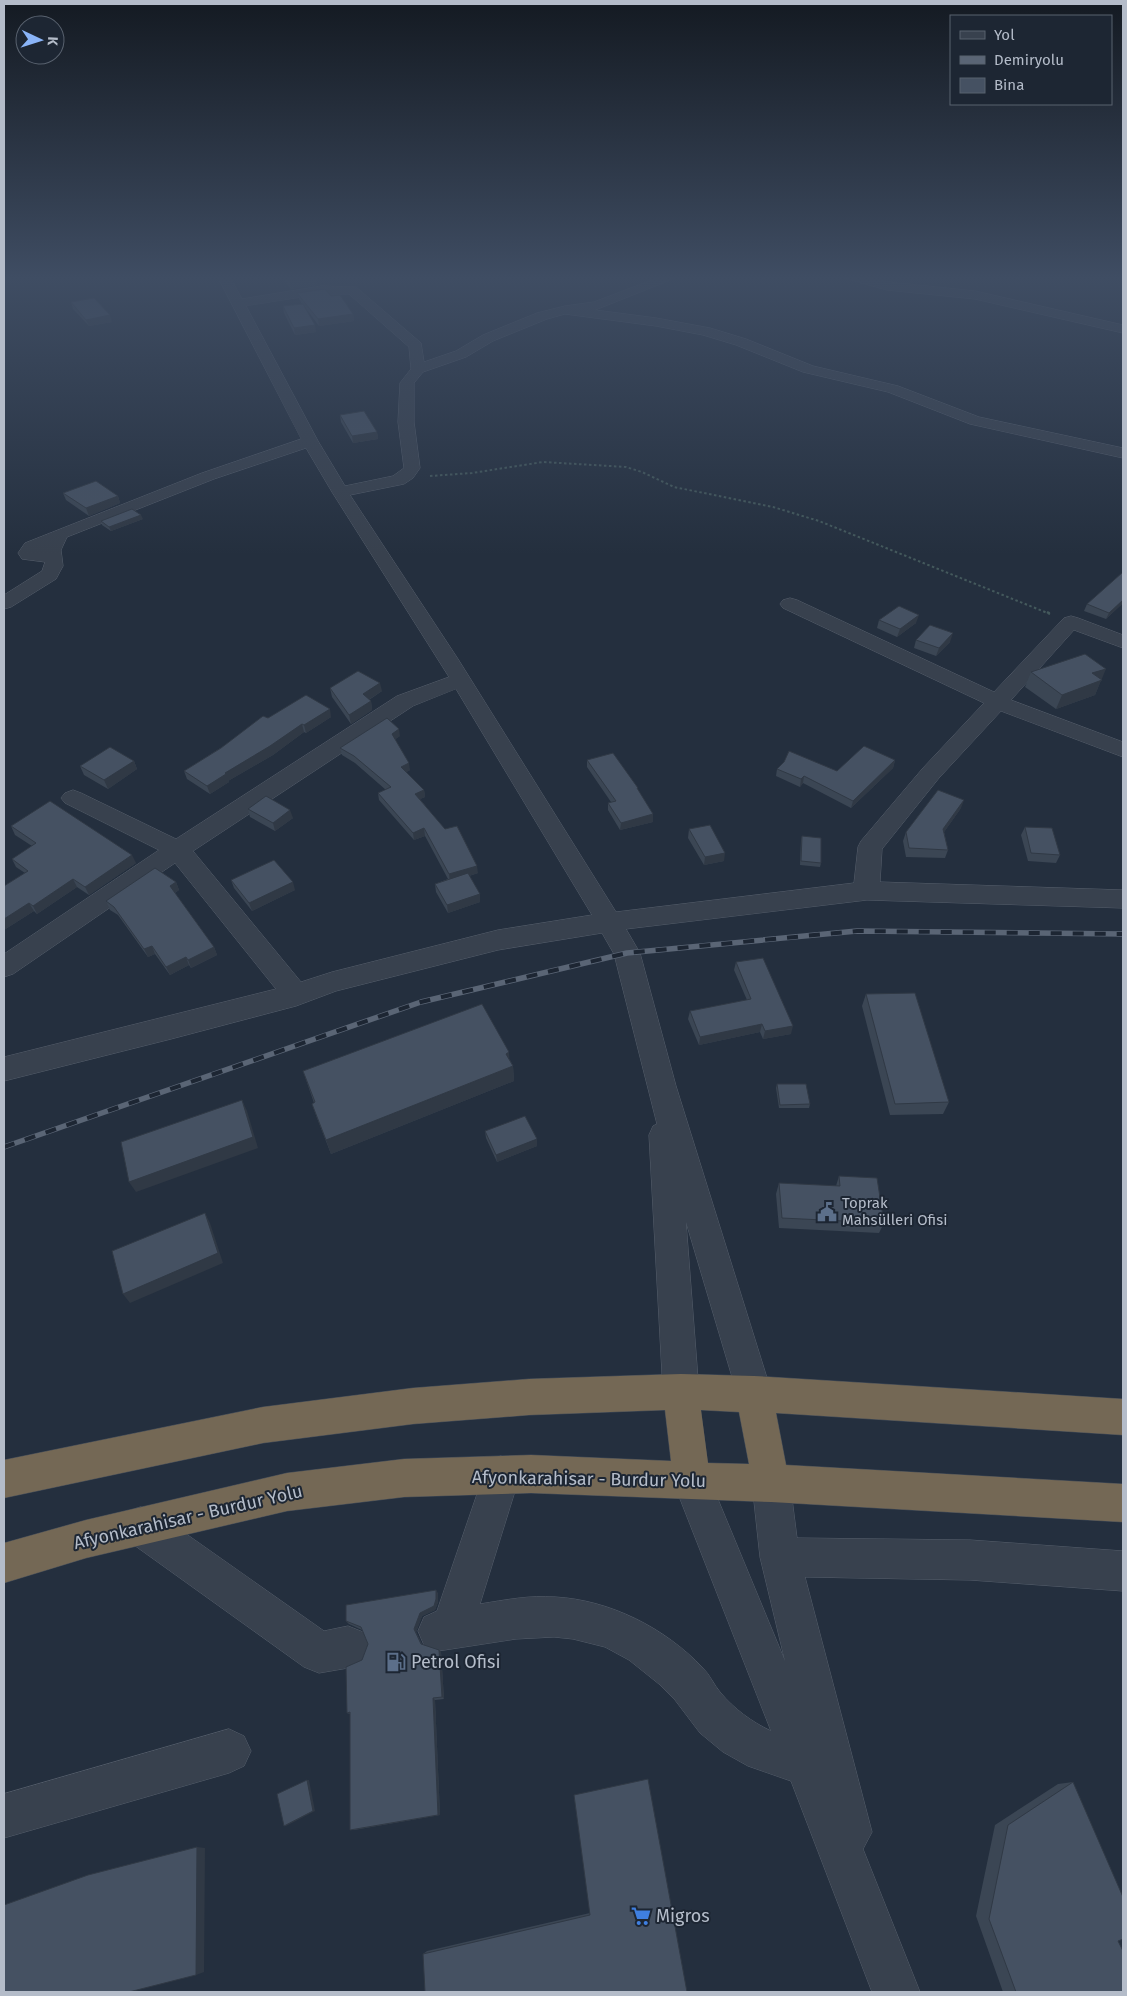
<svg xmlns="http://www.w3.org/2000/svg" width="1127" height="1996" font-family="'Fira Sans',sans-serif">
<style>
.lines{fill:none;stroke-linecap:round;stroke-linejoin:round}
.minor-casing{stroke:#565f6c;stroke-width:1}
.highway-casing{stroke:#434c59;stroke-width:1}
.path-far1{stroke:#44595c;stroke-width:2;stroke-dasharray:2.5 2.5;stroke-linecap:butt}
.path{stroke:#44595c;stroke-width:2.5;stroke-dasharray:3 3;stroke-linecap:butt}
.minor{fill:#38414e;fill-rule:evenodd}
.highway{fill:#746855;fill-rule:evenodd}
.rail-casing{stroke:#5a6575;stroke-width:5.5}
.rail{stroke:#1d2633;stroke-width:4;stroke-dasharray:11;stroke-linecap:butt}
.wall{fill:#3b4654}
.shaded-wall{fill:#303945}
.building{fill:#455162;stroke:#303945}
.labels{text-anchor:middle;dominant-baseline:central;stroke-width:4;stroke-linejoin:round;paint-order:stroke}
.poi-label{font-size:15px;fill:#b4bcc9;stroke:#1d2633;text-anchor:start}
.near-street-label{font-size:18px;fill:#b4bcc9;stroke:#1d2633}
.near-poi-label{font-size:18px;fill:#b4bcc9;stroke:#1d2633;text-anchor:start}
</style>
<rect width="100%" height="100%" fill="#242f3e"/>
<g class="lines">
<defs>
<path id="minor" d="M217 275H229L242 299 321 286 356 287 421 343 424 362 456 351 483 335 537 313 565 306 594 302 665 275H683L595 310 656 318 710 328 746 339 813 366 898 386 979 417 1123 448V458L970 424 888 392 803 372 736 345 703 335 656 326 565 314 547 319 493 341 466 357 423 372 414 383V422L420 468 413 478 404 484 350 495 458 659 616 912 854 883 858 847 861 841 923 768 984 703 783 608 780 604 783 600 790 598 797 600 994 692 1064 618 1071 616 1078 618 1123 635V648L1074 630 1011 700 1123 742V757L1001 711 939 778 882 849 880 882 1123 890V908L867 900 626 929 640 953 676 1086 772 1394 767 1407 754 1412 741 1407 686 1222 699 1392 694 1405 681 1410 668 1405 663 1392 649 1135 653 1126 657 1124 614 954 602 933 498 950 336 991 296 1006 171 1039 4 1081V1057L276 989 175 863 13 974 4 977V954L159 850 65 803 61 798 65 793 73 790 81 793 176 839 397 696 449 677 332 492 306 448 214 479 67 537 61 550 63 566 56 579 11 607 4 609V595L42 571 45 562 22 559 18 553 25 543 202 473 301 439ZM321 294H349L409 347 411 369 400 383 398 422 404 468 393 476 345 486 318 441 246 306ZM456 689 592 915 498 930 332 972 301 982 193 851 413 706Z
M842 275H863L888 282 975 291 1123 325V333L975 299 887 290 844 278Z
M501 1456 514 1462 520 1475 480 1604C505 1600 530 1595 555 1597 610 1600 665 1628 703 1668 710 1675 714 1685 720 1692 734 1709 752 1722 771 1731L673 1481 679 1468 692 1462 705 1468 785 1661 760 1557 752 1483 758 1470 771 1464 784 1470 790 1483 797 1538 970 1540 1123 1551V1591L970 1580 805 1577 872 1832 863 1849 920 1992H872L791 1781 748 1766 723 1752 700 1733 675 1700 659 1684 629 1660 605 1647 573 1639 554 1637 516 1639 438 1651 424 1645 418 1631 424 1617 437 1611 488 1462Z
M141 1507 155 1512 324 1631 348 1626 363 1632 369 1647 363 1662 348 1668 319 1673 304 1667 127 1540 122 1526 127 1512Z
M229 1729 244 1736 251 1751 244 1766 229 1773 4 1838V1794Z"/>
<path id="highway" d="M681 1374 754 1376 1123 1399V1435L776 1413 786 1465 1123 1484V1522L771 1502 531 1493 404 1497 287 1511 86 1558 4 1583V1543L86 1520 287 1473 404 1459 531 1455 671 1461 665 1410 529 1415 413 1424 263 1443 4 1498V1460L263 1407 413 1388 529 1379ZM701 1410 739 1412 749 1464 708 1463Z"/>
</defs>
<use href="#minor" class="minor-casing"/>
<use href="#highway" class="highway-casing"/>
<path class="path-far1" d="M430 476 472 473 543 462 626 467 642 472 674 487 773 507 819 521 1050 614"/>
<path class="path" d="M1047 612 1051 614"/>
<use href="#minor" class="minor"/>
<use href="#highway" class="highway"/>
<defs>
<path id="rail" d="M4 1147 421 1002 627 953 857 931 1123 934"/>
</defs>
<use href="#rail" class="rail-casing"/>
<use href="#rail" class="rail"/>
</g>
<path class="wall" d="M280 275 316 276 317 285 291 289Z
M297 293 331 296 353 314 354 321 319 326 307 310 316 332 295 335 284 313 283 306 302 304 299 299Z
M71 302 112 322 89 326 73 309Z
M340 415 377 432 378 439 353 443 341 422Z
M63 493 118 496 120 503 89 516 66 500Z
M143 519 111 531 102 525 101 521Z
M1123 603 1106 619 1084 611 1087 604Z
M879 620 916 623 897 637 877 628Z
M916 640 950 642 936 656 914 648Z
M1031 672 1101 680 1095 695 1056 709 1025 687Z
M330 688 382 691 369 700 371 701 372 710 351 724 332 697Z
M331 717 306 733 304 732 273 755 228 781 229 782 210 794 187 779 184 771 268 718Z
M400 736 395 739 410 770 406 772 424 790 425 797 420 799 478 873 469 876 480 902 448 913 436 892 435 884 448 879 425 836 414 840 379 800 378 793 386 790 355 763 342 755 340 748Z
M587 760 638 788V790L653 814V822L620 830 608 810V803L611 802 587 767Z
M895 760 893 768 851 808 803 783 800 787 776 776 777 769 837 771Z
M134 761 137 769 108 789 84 775 80 766Z
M961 808 944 832 948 850 945 858 906 857 903 841 906 832Z
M248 809 293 818 275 831 250 817Z
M11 826 136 863 89 895 77 887 37 914 34 911 4 930V886L25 873 16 867 12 859 32 846 15 835Z
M1025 827 1060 855 1056 863 1028 861 1021 835Z
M689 829 724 861 704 865 688 838Z
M802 836 821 863 820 867 800 865 801 840Z
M231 880 295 890 252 911 234 888Z
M176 882 179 890 175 893 214 947 217 955 191 968 189 965 170 975 155 954 148 957 118 915 110 910 106 901Z
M736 962 791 1034 763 1039 760 1032 699 1045 688 1019 690 1011 747 1000 734 970Z
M866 994 949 1102 943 1114 890 1115 862 1006Z
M510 1060 513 1066 514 1081 331 1154 317 1118 312 1104 314 1103 303 1071Z
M777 1084 810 1104 809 1108H779L776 1088Z
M485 1131 537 1146 497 1162 486 1138Z
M839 1176 884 1223 879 1233 779 1228 776 1194 779 1183 836 1186Z
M436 1590 438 1594V1602L435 1610 422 1616 416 1632 422 1644 441 1652 444 1699 435 1700 440 1815 354 1830H350V1714L347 1713 362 1660 368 1644 362 1630 349 1624 346 1621Z
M1073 1782 1123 1992H1003L976 1916 995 1825 1058 1784Z
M574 1795 687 1992 423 1954 427 1951 590 1913Z"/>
<path class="shaded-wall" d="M316 276 317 285 291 289 289 280Z
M353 314 354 321 319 326 318 319Z
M110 315 112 322 89 326 86 320Z
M315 325 316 332 295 335 294 328Z
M377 432 378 439 353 443 352 436Z
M118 496 120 503 89 516 86 508Z
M141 515 143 519 111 531 109 527Z
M1123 600V603L1106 619 1109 613Z
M919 615 916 623 897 637 900 629Z
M953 633 950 642 936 656 939 648Z
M1106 669 1095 695 1056 709 1062 695 1092 673Z
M380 683 382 691 365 702 363 694Z
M371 701 372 710 351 724 349 715Z
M330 709 331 717 306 733 304 725Z
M302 724 304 732 273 755 228 781 229 782 210 794 207 786 225 773Z
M399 729 400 736 393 741 392 734Z
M895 760 893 768 851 808 853 801Z
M134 761 137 769 108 789 104 780Z
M409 763 410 770 402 775 401 767Z
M804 776 803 783 800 787 801 779Z
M424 790 425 797 416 801 415 794Z
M964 800 961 808 940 838 943 829Z
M290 810 293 818 275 831 273 823Z
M653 814V822L620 830 621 823Z
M424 828 425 836 414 840 413 833Z
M725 853 724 861 704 865 705 857Z
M132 855 136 863 89 895 85 887Z
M477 866 478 873 450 882 449 874Z
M73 879 77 887 37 914 33 906Z
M176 882 179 890 173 894 170 886Z
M293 882 295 890 252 911 249 903Z
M480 894V902L448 913 447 905Z
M29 903 34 911 4 930V919Z
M152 946 155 954 148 957 144 949Z
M214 947 217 955 191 968 188 960Z
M186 957 189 965 170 975 166 967Z
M762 1024 760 1032 699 1045 700 1037Z
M793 1026 791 1034 763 1039 765 1031Z
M509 1052 510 1067 506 1054Z
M513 1066 514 1081 331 1154 326 1140Z
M242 1100 247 1111 258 1148 136 1192 129 1182Z
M537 1139V1146L497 1162 496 1155Z
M205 1213 210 1223 223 1263 130 1303 123 1294Z
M436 1590 438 1594V1602L435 1610 422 1616 416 1632 423 1647 414 1629 420 1613Z
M439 1650 441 1652 444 1699 442 1697Z
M433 1698 435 1700 440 1815H438Z
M307 1780H309L315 1811 286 1826H284Z
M197 1847 205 1848 204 1972 196 1975Z"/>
<path class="building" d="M286 275H316V276L289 280Z
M325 289 331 296 340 295 353 314 318 319 297 293Z
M94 298 110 315 86 320 71 302Z
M303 304 315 325 294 328 283 306Z
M364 411 377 432 352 436 340 415Z
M96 481 118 496 86 508 63 493Z
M132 509 141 515 109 527 101 521Z
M1123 572V600L1109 613 1087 604Z
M899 606 919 615 900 629 879 620Z
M930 625 953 633 939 648 916 640Z
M1085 654 1106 669 1092 673 1102 680 1062 695 1031 672Z
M358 671 380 683 363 694 371 701 349 715 330 688Z
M306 695 330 709 304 725 302 724 270 746 225 773 226 774 207 786 184 771 221 748 263 716 268 718Z
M387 718 399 729 392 734 409 763 401 767 424 790 415 794 445 829 457 826 477 866 449 874 424 828 413 833 378 793 391 787 354 756 340 748Z
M864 746 895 760 853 801 804 776 801 779 777 769 784 762 789 751 837 771Z
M110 747 134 761 104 780 80 766Z
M613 753 638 788H637L653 814 621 823 608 803 616 801 587 760Z
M938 790 964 800 943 829 948 850 909 848 906 832Z
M266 796 290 810 273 823 248 809Z
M50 801 132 855 85 887 73 879 33 906 29 903 4 919V886L28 871 12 859 36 843 11 826Z
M710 825 725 853 705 857 689 829Z
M1025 827 1052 828 1060 855 1031 853Z
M802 836 821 838V863L801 861Z
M274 860 293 882 249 903 231 880Z
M155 868 176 882 170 886 214 947 188 960 186 957 166 967 152 946 144 949 114 907 106 901Z
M468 873 480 894 447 905 435 884Z
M763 958 793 1026 765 1031 762 1024 700 1037 690 1011 751 999 736 962Z
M915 993 949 1102 895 1104 866 994Z
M482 1004 509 1052 506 1054 513 1066 326 1140 312 1104 315 1102 303 1071Z
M777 1084H806L810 1104 780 1105Z
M242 1100 253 1137 129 1182 121 1142Z
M525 1116 537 1139 496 1155 485 1131Z
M839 1176 877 1178 884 1223 782 1218 779 1183 840 1186Z
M205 1213 218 1253 123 1294 112 1251Z
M436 1590V1599L434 1606 420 1613 414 1629 421 1644 439 1650 442 1697 433 1698 438 1815 350 1830V1712L347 1713 346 1667 362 1660 368 1644 361 1627 346 1621V1605Z
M648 1779 687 1992H425L423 1954 590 1915 574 1795Z
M307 1780 313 1811 284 1826 277 1794Z
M1073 1782 1123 1897V1939L1118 1941 1123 1951V1992H1016L989 1919 1008 1825Z
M197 1847 196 1975 129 1992H4V1905L88 1875Z"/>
<linearGradient id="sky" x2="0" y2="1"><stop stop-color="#141a22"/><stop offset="0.5" stop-color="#3f4d63"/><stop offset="1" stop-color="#3f4d63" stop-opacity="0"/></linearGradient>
<rect width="1127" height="555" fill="url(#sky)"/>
<defs>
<symbol id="civic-bare" viewBox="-9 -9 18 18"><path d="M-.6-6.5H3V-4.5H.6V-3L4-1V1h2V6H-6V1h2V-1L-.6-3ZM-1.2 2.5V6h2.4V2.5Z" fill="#5c6f8a" stroke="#1d2633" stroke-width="2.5" paint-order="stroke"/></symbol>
<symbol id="fuel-bare" viewBox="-9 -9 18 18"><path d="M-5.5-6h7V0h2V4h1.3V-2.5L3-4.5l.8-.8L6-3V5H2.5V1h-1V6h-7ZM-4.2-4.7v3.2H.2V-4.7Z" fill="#5c6f8a" stroke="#1d2633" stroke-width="2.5" paint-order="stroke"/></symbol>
<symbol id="supermarket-bare" viewBox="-9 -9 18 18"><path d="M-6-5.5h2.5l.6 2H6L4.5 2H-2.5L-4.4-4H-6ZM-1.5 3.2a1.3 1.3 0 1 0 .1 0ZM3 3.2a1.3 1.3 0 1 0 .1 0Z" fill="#3f7fe0" stroke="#1d2633" stroke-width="2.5" paint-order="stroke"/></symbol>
</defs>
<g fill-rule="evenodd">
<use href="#civic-bare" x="813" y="1198" width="28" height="28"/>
<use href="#fuel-bare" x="382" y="1648" width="28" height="28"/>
<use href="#supermarket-bare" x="627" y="1902" width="28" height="28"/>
</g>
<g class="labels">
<g class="poi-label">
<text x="842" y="1203">Toprak<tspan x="842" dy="17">Mahsülleri Ofisi</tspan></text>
</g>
<g class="near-street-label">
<text transform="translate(589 1479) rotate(1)">Afyonkarahisar - Burdur Yolu</text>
<text transform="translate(188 1517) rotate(-13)">Afyonkarahisar - Burdur Yolu</text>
</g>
<g class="near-poi-label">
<text x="411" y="1662">Petrol Ofisi</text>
<text x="656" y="1916">Migros</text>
</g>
</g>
<rect width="1127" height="1996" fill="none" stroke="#b4bcc9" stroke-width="10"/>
<rect x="950" y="15" width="162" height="90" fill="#1d2633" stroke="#59626f"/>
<rect x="960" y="31" width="25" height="8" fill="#38414e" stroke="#59626f"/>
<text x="994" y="40" font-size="15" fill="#b4bcc9">Yol</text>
<rect x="960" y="56" width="25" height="8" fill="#5a6575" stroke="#59626f"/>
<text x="994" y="65" font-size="15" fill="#b4bcc9">Demiryolu</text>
<rect x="960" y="78" width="25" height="15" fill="#455162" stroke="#59626f"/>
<text x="994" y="90" font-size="15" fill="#b4bcc9">Bina</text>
<g transform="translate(40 40) rotate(94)"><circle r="24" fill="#1d2633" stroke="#59626f"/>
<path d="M0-4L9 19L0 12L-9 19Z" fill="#8ab4f8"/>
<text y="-8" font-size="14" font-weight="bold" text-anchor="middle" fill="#b4bcc9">K</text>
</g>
</svg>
